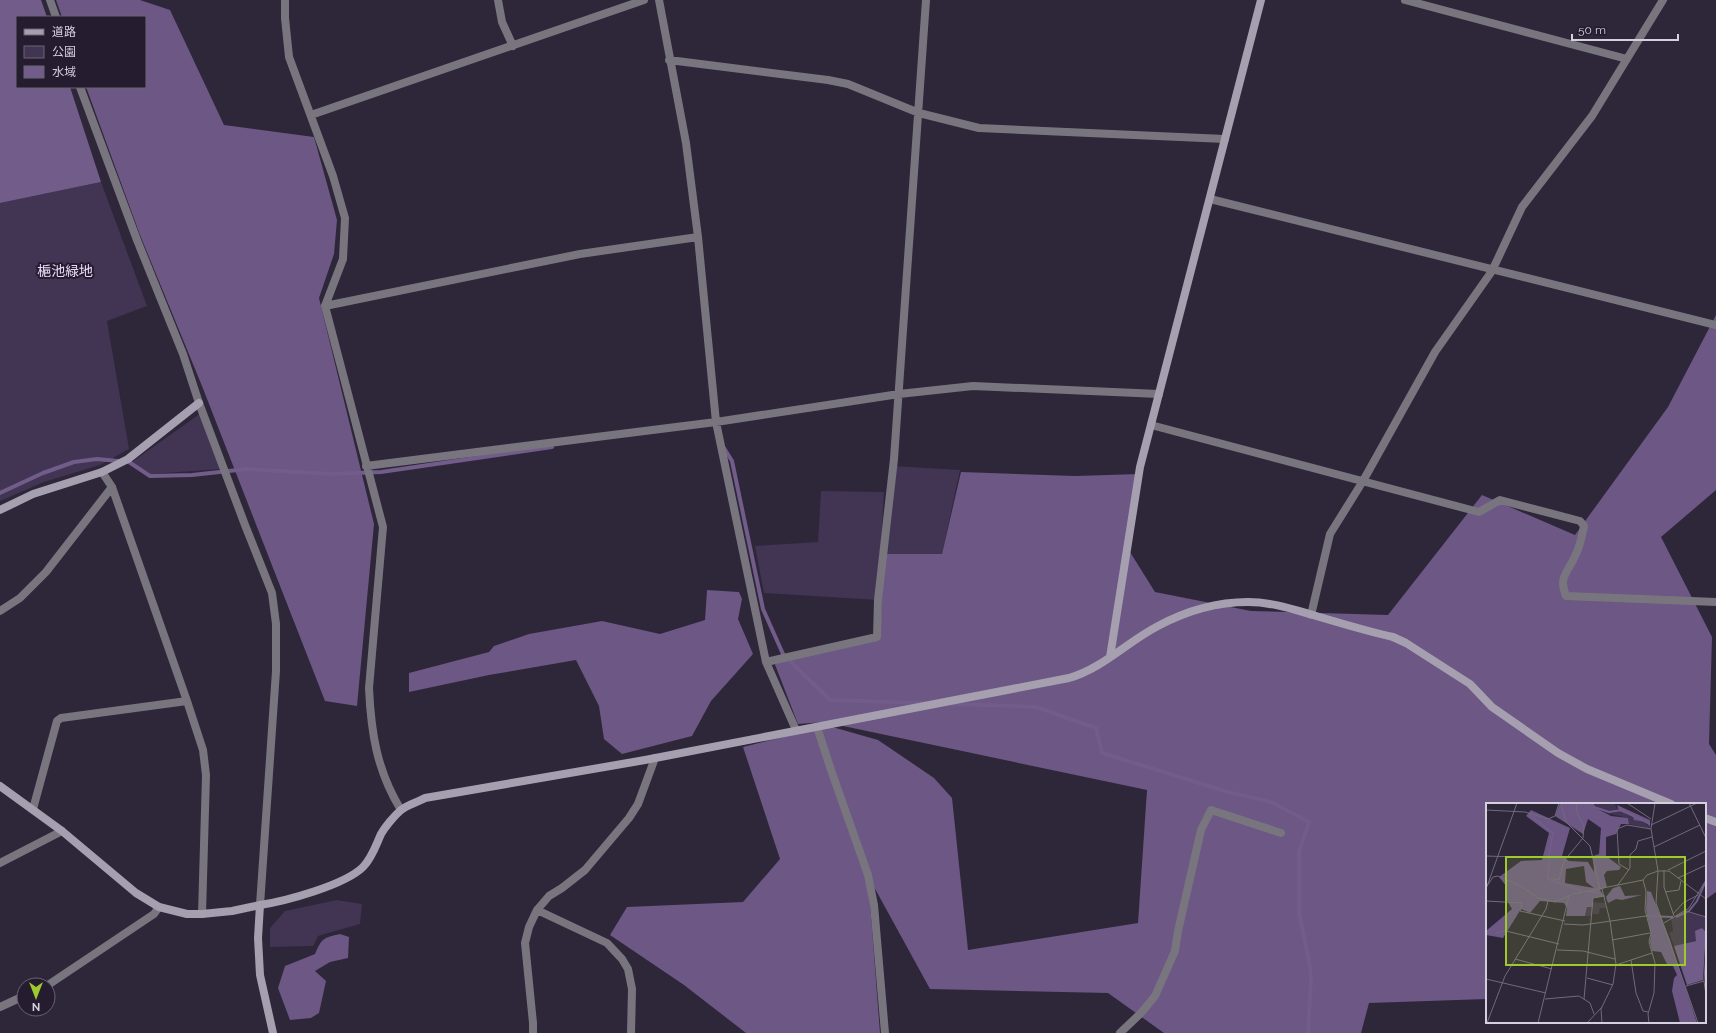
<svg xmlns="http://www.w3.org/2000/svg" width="1716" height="1033" font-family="Raleway,'Noto Sans JP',sans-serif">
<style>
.green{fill:#423453}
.forest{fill:#6c5785}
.water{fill:#715c8a}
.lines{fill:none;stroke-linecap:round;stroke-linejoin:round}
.stream{stroke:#715c8a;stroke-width:4}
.street{stroke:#79757f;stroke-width:8}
.secondary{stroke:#a69faf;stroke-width:8}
.labels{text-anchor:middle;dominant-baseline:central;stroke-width:4;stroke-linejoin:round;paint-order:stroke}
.park-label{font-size:14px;fill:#e9dcfa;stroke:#251c2f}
.inset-river{fill:none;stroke:#715c8a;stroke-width:2}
.inset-road{fill:none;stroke:#716a7b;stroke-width:1}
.view{fill:#9eca2e;fill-opacity:0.15;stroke:#9eca2e;stroke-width:2}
.inset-edge{fill:none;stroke:#d5d0dd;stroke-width:2}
</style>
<rect width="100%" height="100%" fill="#2e2639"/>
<path class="green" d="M101 182 147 306 107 321 129 449 100 465 44 482 0 501V203Z
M201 413 221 469 150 474 132 462Z
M893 466 960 470 942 554H884Z
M821 491 884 492 878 600 764 593 755 546 818 542Z
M337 900 362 904 360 924 318 936 313 946 270 947V928L285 911Z"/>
<path class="forest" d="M56 0H140L170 10 224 125 314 137 337 220 334 254 319 298 374 524 357 706 325 701 202 386 140 235 86 87H145V17H62Z
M1716 315V490L1661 537 1712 637 1709 744 1716 755V892L1705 900V804H1487V999L1369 1003 1361 1033H1164L1108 993 930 989 868 876 880 1033H746L684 985 610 935 627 907 743 902 780 859 743 747 829 726 878 740 934 778 952 798 968 950 1138 923 1147 790 824 722 798 724 774 662 880 639 884 554H942L961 472 1075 476 1139 474 1125 544 1155 592 1251 611 1388 615 1482 495 1575 535 1668 407Z
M707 590 739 592 742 599 738 619 753 654 711 701 692 736 622 754 604 739 599 706 576 660 489 675 409 692V673L489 652 494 646 529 634 602 621 660 634 705 620Z
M340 934 349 937 348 958 330 962 315 971 326 981 319 1013 311 1018 290 1020 278 988 285 966 315 954C322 938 323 938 340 934Z"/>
<path class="water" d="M0 0H41L47 17H17V87H70L101 182 0 203Z"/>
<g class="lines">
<path class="stream" d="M724 448 732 461 763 609 783 654 830 700 924 703
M0 493 43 473 74 462 97 459 129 462 150 476 192 475 247 469 332 474 381 472 552 447
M951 704 1036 707 1096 728 1102 753 1228 792 1271 802 1309 822 1299 852V912L1309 962 1311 978 1308 1033"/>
<path class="street" d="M50 0 56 17
M285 0V18L289 57 333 176 345 218 343 259 325 306 383 527 369 688C371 733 377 771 401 810
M498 0 502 22 513 46
M659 0 686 143 698 237 716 422 766 662 796 730
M1405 0 1627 59
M669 60 828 80 848 84 919 113 979 128 1225 139
M80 87 137 240 183 354 199 403 245 525 272 593 276 624V671L260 905
M311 115 644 0
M1210 199 1716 325
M325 306 580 254 698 237
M1151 425 1479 512 1500 500 1580 521 1584 526C1582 536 1580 547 1575 556 1568 573 1558 576 1566 596L1716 602
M366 466 716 422 899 394 973 386 1159 394
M102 472 112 487 187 701 203 750 206 775 202 914
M0 611 20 598 46 572 112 487
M1311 615 1330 534 1363 481 1435 352 1492 271 1522 207 1592 116 1663 0
M766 662 877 637 878 600 894 459 926 0
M817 727 831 770 868 875 874 905 885 1033
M33 809 57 721 61 718 187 701
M0 863 62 831
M537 910 607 943 622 959 628 969 632 989 631 1033
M48 985 154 914 159 907
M0 1007 24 996
M533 1033V1023L525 943 529 927 537 910 549 896 562 888 585 870 629 818 638 804 655 758
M1120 1033 1141 1013 1155 996 1175 951 1178 931 1201 830 1211 810 1281 833"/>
<path class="secondary" d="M0 510 33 494 102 472 128 459 199 403
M1110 657 1140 467 1261 0
M0 786 62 831 136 893 159 907 187 914H202L232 911 260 905
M1705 818 1716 822
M273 1033 260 975 258 938 260 905C286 901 345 885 363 867 372 858 376 845 381 834 385 827 394 816 401 810 407 805 418 802 425 798L645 760 1069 678C1103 668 1127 642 1158 626 1186 611 1217 602 1248 602 1271 602 1292 609 1313 615 1340 623 1366 631 1393 637L1406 643 1470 684 1492 707 1558 753 1587 769 1671 804"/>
</g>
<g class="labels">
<g class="park-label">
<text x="65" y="271">梔池緑地</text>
</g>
</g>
<g transform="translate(1486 803)">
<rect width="220" height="220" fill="#2e2639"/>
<path d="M108 0H128L133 8 160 20 165 26 143 21 142 15 120 10 106 3ZM107 99 119 100 120 105H114L113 111H107V108L106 113H99L101 104ZM200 109 220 114V129L216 125 210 138 188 143 183 130 187 128 185 115Z" fill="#423453"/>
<path d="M74 0H108L106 3 125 13 142 15 143 21H135L130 31 120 34V53L135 64 133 67 121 68 118 72 121 84 114 87 118 93 107 95V104H101L99 113H80L81 105 78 100 54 98 44 110 35 106 17 135 0 132V128L26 106 20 96 21 84 13 74 35 58 56 57 63 30 40 13 45 7 84 25 76 53 83 58 102 59 108 69 107 53 113 51 115 25 102 16 97 31 69 13ZM98 63 100 79 108 85 79 80 80 66ZM131 2 164 17V24L160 19 148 17 147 14 133 8ZM134 83 139 93 156 92 136 97 130 96 122 100 120 94 127 85ZM161 88 165 89 184 137 211 220H194L186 188 188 175 191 172 187 163 181 161 175 149 166 148 164 139 165 131 160 107Z" fill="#6c5785" fill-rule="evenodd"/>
<path d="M216 125 220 129 217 177 201 182 188 143 210 138 209 128Z" fill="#715c8a"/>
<path class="inset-river" d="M106 0 108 4 123 9 136 7 164 21M44 12 67 30 63 52 62 76 96 88M103 89H112L116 93M161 113 187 114M190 114 203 108 211 98 219 80"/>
<path class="inset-road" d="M75 0 80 19 104 43 114 86M141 0 165 16M203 0 220 35M0 7 39 9 62 16 69 13 73 0M165 22 211 0M168 44 214 22M0 53 29 54M143 67 133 61 131 26 141 22 165 26M178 67V84L188 113M182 67 220 48M65 75 73 77 78 58 97 35 98 23 90 8 91 0M192 75 220 62M157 77 160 88 159 107 165 130 163 139 169 160 168 190 162 211 163 220M1 83 7 74 12 73 33 82 52 95 69 99 87 91 157 77 161 72 172 68 165 26 169 0M131 83 144 65V52L150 46 152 38 166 34M0 86 31 0M116 86 124 118 130 161 127 181 115 206 116 220M179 89 193 87 195 78M0 98 36 100 34 108 79 118M200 108 220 114M187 111 197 100 212 92M178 120 203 105 220 77M78 121 97 122 160 113M10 130 20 128 73 141M126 137 164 130M71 147 97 148 129 156M29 156 66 166M145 157 150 190 157 208 162 209M130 162 166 150M101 175 127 182M0 176 60 190M218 178 220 192M200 183 218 178 220 147M59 196 93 193 104 200 108 211M98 196 107 95 119 93M1 220 19 173 60 106 62 98M52 220 83 93M101 220 116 204M212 220 170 100 172 68H183L220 96"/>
<path class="view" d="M20 54H199V162H20Z"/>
<rect width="220" height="220" class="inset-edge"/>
</g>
<rect x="16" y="16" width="130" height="72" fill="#251c2f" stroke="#6b6475"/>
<rect x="24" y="29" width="20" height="6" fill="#a69faf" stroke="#6b6475"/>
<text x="52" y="36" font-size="12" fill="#d5d0dd">道路</text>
<rect x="24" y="46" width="20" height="12" fill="#423453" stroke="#6b6475"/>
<text x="52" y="56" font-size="12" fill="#d5d0dd">公園</text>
<rect x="24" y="66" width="20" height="12" fill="#715c8a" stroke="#6b6475"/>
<text x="52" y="76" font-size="12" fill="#d5d0dd">水域</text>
<g transform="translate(36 997) rotate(180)"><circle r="19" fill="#251c2f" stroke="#6b6475"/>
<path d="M0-3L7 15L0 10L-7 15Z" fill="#9eca2e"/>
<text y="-6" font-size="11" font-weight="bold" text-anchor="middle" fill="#d5d0dd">N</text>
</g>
<path d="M1572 34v6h106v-6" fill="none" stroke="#d5d0dd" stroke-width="2"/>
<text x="1578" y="34" font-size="12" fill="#d5d0dd" stroke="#251c2f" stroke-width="3" paint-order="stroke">50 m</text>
</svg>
